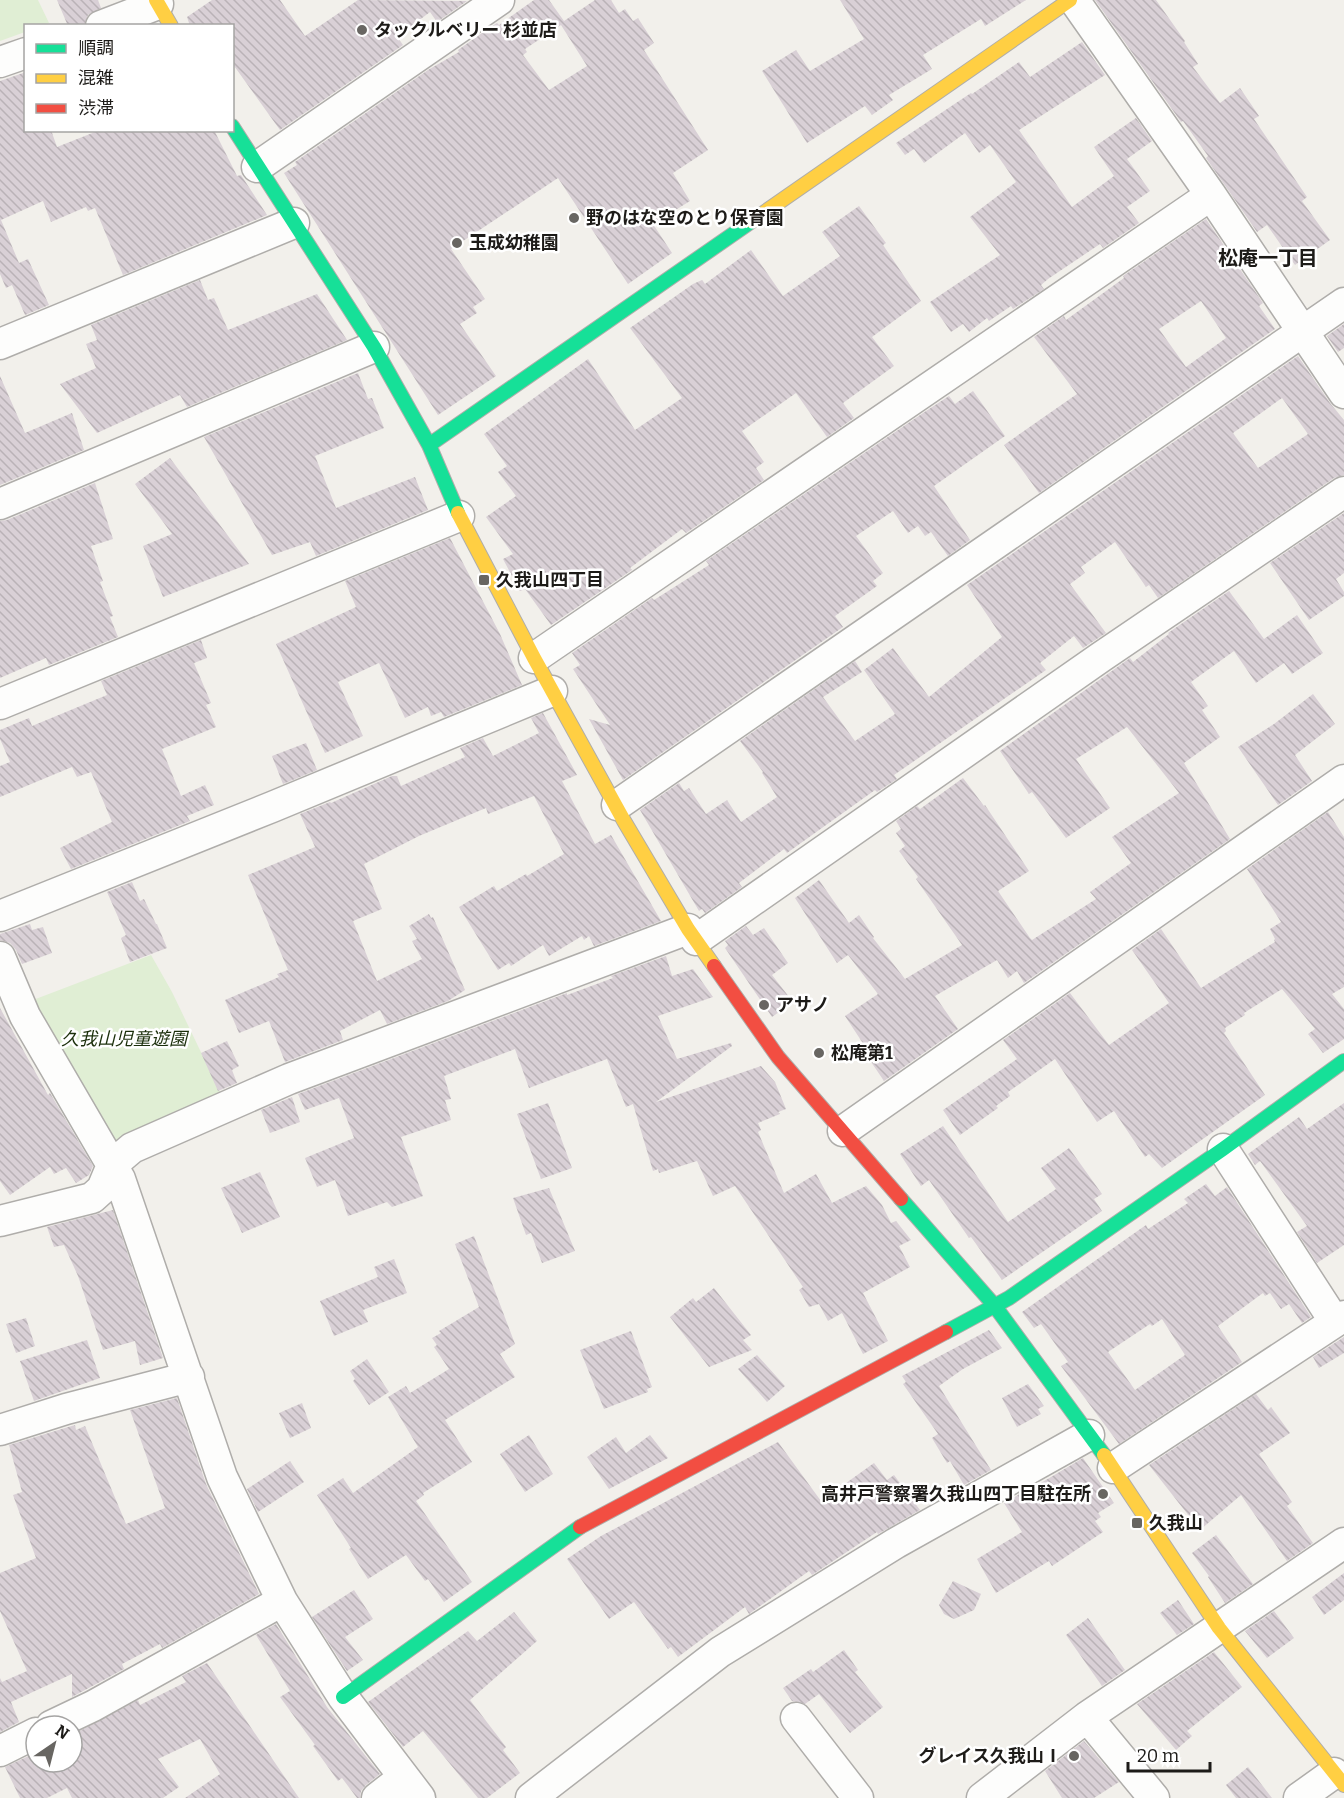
<svg xmlns="http://www.w3.org/2000/svg" width="1344" height="1798" font-family="Bitter,'Noto Sans JP',serif">
<style>
.green{fill:#e0eed4}
.building{fill:url(#building-back-hatch);fill-rule:evenodd}
.lines{fill:none;stroke-linecap:round;stroke-linejoin:round}
.street-casing{stroke:#afadaa;stroke-width:33}
.fast-casing{stroke:#afadaa;stroke-width:16}
.slow-casing{stroke:#afadaa;stroke-width:16}
.jam-casing{stroke:#afadaa;stroke-width:16}
.street{stroke:#fdfdfc;stroke-width:30}
.fast{stroke:#16e098;stroke-width:14}
.slow{stroke:#ffcf43;stroke-width:14}
.jam{stroke:#f24e42;stroke-width:14}
.poi-dot{fill:#686662;stroke:#fff;stroke-width:2}
.labels{text-anchor:middle;dominant-baseline:central;stroke-width:5;stroke-linejoin:round;paint-order:stroke}
.poi-label{font-size:18px;font-weight:bold;fill:#1d1b18;stroke:#fff;text-anchor:start}
.park-label{font-size:18px;font-style:italic;fill:#1b2f0b;stroke:#fff}
.neighbourhood-label{font-size:20px;font-weight:bold;fill:#1d1b18;stroke:#fff}
</style>
<defs>
<pattern id="building-back-hatch" width="6" height="6" patternUnits="userSpaceOnUse" patternTransform="scale(1.5)"><rect width="6" height="6" fill="#d9d0d6"/><path d="M-1 5l2 2M0 0l6 6M5-1l2 2" fill="none" stroke="#bab2b7"/></pattern>
</defs>
<rect width="100%" height="100%" fill="#f2f0eb"/>
<path class="green" d="M0 0H38L49 23 42 25 26 26 25 32 0 41Z
M151 955 172 992 223 1098 110 1148 33 1000Z"/>
<path class="building" d="M57 0H98L101 8 88 15 84 26H68Z
M212 0H280L305 36 358 0 467 1 437 22 430 12 397 37 403 45 280 130 232 63V26H190L187 17Z
M534 0H549L564 21 595 0H611L619 13 625 9 633 21 638 18 654 43 644 50 708 150 673 173 690 201 653 224 672 253 628 284 558 178 451 249 485 299 473 307 477 313 460 324 496 376 438 415 284 173 297 165 295 162 428 70 459 52 458 50 489 28 497 23 499 25ZM561 25 587 66 549 90 523 55 527 52 525 49Z
M840 0H1026L985 26 981 19 923 55 932 69 889 95 893 100 872 115 865 106 807 143 762 71 796 50 810 71 864 39Z
M1095 0H1156L1185 41 1184 42 1198 64 1193 67 1220 103 1240 88 1259 116 1254 119 1307 197 1302 201 1330 240 1295 265 1267 225 1257 232 1206 158 1208 156 1183 121 1181 122Z
M1082 42 1105 75 1019 130 1072 207 1114 176 1094 147 1136 118 1152 141 1127 159 1150 191 1127 207 1139 223 1103 248 1100 244 1048 279 1041 285 1044 289 1013 309 1011 306 989 321 987 318 969 332 963 324 951 332 930 302 1000 255 970 217 1016 182 990 145 979 153 965 133 924 163 914 149 905 155 896 143 971 93 972 94 1019 62 1030 77Z
M26 72V130H51L57 147 100 130H214L237 176 241 175 267 215 123 275 95 208 88 211 86 207 51 222 43 201 1 220 19 263 28 259 49 305 25 315 12 285 6 288 0 274V81Z
M859 206 886 243 883 245 921 301 872 337 894 366 843 403 854 418 827 437 796 393 742 431 764 462 756 468 764 480 686 533 682 529 630 568 632 570 551 625 525 589 520 591 503 559 513 554 486 517 516 496 498 472 507 466 484 434 588 359 635 430 682 398 630 328 693 284 702 280 705 284 751 250 783 296 840 256 822 232Z
M1206 219 1263 303 1259 306 1275 329 1039 493 1004 445 1077 394 1034 337 1064 316 1066 320 1124 278 1123 276ZM1201 301 1226 338 1186 367 1159 329Z
M200 280 208 300 214 298 228 330 317 294 347 340 187 407 180 395 97 433 60 384 96 368 86 344 97 340 91 325Z
M1344 324V348L1338 352 1327 336Z
M1298 356 1330 403 1344 420V475L1334 478 1158 598 1149 585 1146 587 1115 542 1081 567 1085 573 1070 584 1106 633 1083 648 1074 636 1040 663 1046 670 894 775 897 779 877 792 875 790 787 853 784 849 739 883 742 887 705 913 702 909 699 911 640 810 679 783 684 791 689 788 706 814 727 800 741 822 777 797 762 773 763 772 740 741 855 661 862 672 823 697 855 741 895 714 864 670 893 648 929 697 1002 637 967 585ZM1282 398 1308 434 1258 468 1233 433Z
M358 373 368 399 372 398 384 428 315 456 336 508 415 477 428 510 316 556 310 542 272 555 204 437Z
M0 376 25 433 72 413 84 450 0 485Z
M973 391 1005 436 934 486 970 540 948 556 931 532 925 536 918 526 908 533 893 511 856 536 883 573 873 581 877 586 835 616 843 627 623 780 589 719 610 725 573 669 580 665 572 653 652 598 654 600 709 565 706 561 926 411 949 396 955 404Z
M170 458 249 564 163 597 143 546 172 534 135 484Z
M95 483 113 539 91 546 103 581 100 582 113 616 110 617 118 637 49 665 46 658 0 678V521L7 520Z
M1344 513V573L1336 579 1344 592V596L1309 620 1270 563Z
M450 538 500 634 522 685 444 717 441 712 431 716 428 707 405 718 379 663 338 682 363 736 325 753 276 644 356 607 345 581Z
M1229 591 1264 639 1297 615 1323 653 1292 674 1284 663 1256 683 1234 651 1191 682 1208 706 1202 710 1220 737 1184 763 1230 839 1024 983 1017 971 1008 978 997 960 935 996 958 1029 884 1081 865 1053 868 1051 845 1016 878 994 848 955 837 963 795 898 819 880 849 923 859 915 874 937 873 938 905 979 962 945 916 879 918 877 899 851 905 846 896 833 901 829 896 821 917 806 920 809 963 778 984 806 985 805 1029 871 998 891 1030 938 1032 940 1096 899 1090 892 1131 863 1112 837 1179 793 1127 727 1076 759 1110 808 1066 838 1032 792 1029 794 1000 751 1130 658 1133 662 1169 634 1168 633Z
M201 640 207 658 194 663 211 703 206 705 216 727 162 749 181 796 205 785 214 805 187 816 190 821 71 869 60 848 112 822 91 772 77 777 72 767 0 797V766L10 762 0 739V730L29 718 32 726 107 695 101 681Z
M1313 694 1335 724 1295 755 1312 781 1278 805 1238 747 1274 724Z
M543 713 577 775 562 781 595 844 611 835 661 921 594 946 589 936 584 940 582 936 549 956 543 945 511 966 509 963 498 970 459 907 494 886 497 891 526 874 527 876 564 854 534 796 488 814 486 808 419 836 364 864 382 909 353 921 377 981 422 959 412 941 417 939 409 926 429 914 431 918 433 917 465 990 448 1001 387 1024 380 1010 340 1031 343 1040 285 1062 269 1021 239 1033 225 1000 279 977 277 974 288 970 248 875 315 847 300 814 330 802 331 803 392 776H397L401 786 465 757 460 748 483 738 493 756 539 733 531 718Z
M306 743 317 770 283 784 272 756Z
M1328 812 1344 837V987L1332 994 1344 1009V1039L1323 1053 1308 1034 1315 1029 1282 989 1244 1013 1245 1015 1225 1028 1226 1031 1224 1033 1265 1095 1162 1168 1149 1154 1145 1157 1114 1111 1097 1122 1055 1059 1008 1092 1010 1096 996 1106 998 1108 960 1135 943 1110 1017 1059 1003 1040 1070 993 1109 1045 1169 1003 1132 950 1161 929 1201 988 1275 942 1274 940 1275 939 1270 929 1281 922 1247 869Z
M132 882 140 901 144 899 156 924H157L167 948 130 962 121 938 126 935 107 892Z
M30 924 32 930 43 927 52 953 22 964 16 950 10 943 0 940V934Z
M746 926 753 935 764 928 788 963 772 975 793 1002 772 1017 725 948 728 945 725 941Z
M666 956 672 976 693 969 713 997 658 1016 677 1059 731 1043 732 1046 656 1102 761 1066 775 1082 786 1109 778 1112 780 1114 758 1123 761 1130 758 1132 784 1193 816 1174 832 1203 866 1186 882 1205 891 1223 896 1221 911 1240 899 1246 910 1267 863 1293 888 1341 863 1354 842 1313 828 1321 819 1304 809 1307 799 1290 803 1287 735 1186 713 1196 697 1161 659 1173 658 1169 653 1171 633 1104 626 1107 607 1059 529 1088 515 1049 444 1076 451 1099 445 1100 451 1120 401 1137 423 1196 392 1207 387 1202 348 1216 335 1180 317 1187 305 1158 354 1138 339 1098 305 1110 298 1094 567 993V995L613 978 611 976Z
M0 1008 48 1095 50 1093 93 1166 89 1175 76 1183 66 1168 54 1174 50 1167 10 1195 0 1181Z
M227 1041 239 1066 232 1070 237 1083 218 1091 201 1053Z
M292 1097 300 1122 270 1133 261 1110Z
M548 1103 572 1168 541 1179 517 1114Z
M1344 1103V1245L1317 1263 1297 1232 1307 1226 1260 1161 1255 1165 1248 1154 1299 1117 1307 1129Z
M943 1126 1008 1222 1056 1189 1041 1168 1069 1148 1102 1194 1094 1199 1102 1211 1002 1280 971 1237 969 1238 929 1180 921 1186 900 1154Z
M260 1172 280 1217 242 1233 221 1188Z
M1206 1184 1215 1196 1227 1187 1311 1317 1302 1323 1289 1304 1281 1309 1270 1293 1265 1296 1263 1293 1218 1326 1242 1362 1119 1444 1061 1366 1068 1362 1041 1324 1034 1328 1022 1312 1146 1225 1148 1229 1188 1203 1184 1199ZM1162 1319 1185 1355 1135 1390 1108 1352 1150 1324 1152 1326Z
M549 1188 575 1251 542 1263 531 1233 526 1235 513 1198Z
M113 1210 163 1358 140 1365 135 1341 103 1350 78 1276 64 1245 54 1247 47 1227Z
M474 1236 515 1344 500 1354 515 1377 445 1420 472 1462 423 1493 424 1495 416 1501 472 1582 444 1602 428 1579 425 1581 406 1555 368 1579 349 1549 351 1548 317 1495 343 1478 353 1493 418 1447 388 1397 406 1386 410 1393 449 1369 434 1347 437 1345 432 1338 441 1333 439 1331 479 1307 455 1244Z
M394 1259 407 1293 363 1310 368 1322 334 1336 320 1301 378 1277 374 1267Z
M714 1288 751 1335 743 1340 752 1350 709 1367 670 1317 693 1298 696 1302Z
M26 1318 35 1346 16 1353 6 1324Z
M989 1330 1002 1348 963 1369 939 1386 991 1470 964 1485 950 1461 947 1463 932 1438 938 1434 903 1384 906 1382 902 1376Z
M631 1331 652 1387 647 1389 648 1392 604 1409 580 1350Z
M1344 1337V1353L1319 1368 1313 1357Z
M87 1340 100 1378 34 1401 20 1361Z
M757 1355 785 1386 767 1402 738 1369Z
M367 1359 389 1392 369 1405 353 1381 355 1379 350 1371Z
M1028 1384 1044 1406 1038 1409 1041 1414 1017 1427 1002 1398Z
M1256 1394 1268 1410 1271 1407 1290 1433 1259 1454 1292 1502 1287 1506 1313 1543 1287 1561 1241 1495 1200 1530 1149 1465Z
M177 1398 206 1484 259 1594 162 1648 160 1644 122 1664 124 1669 72 1697V1674L11 1702 19 1722 0 1732V1678L2 1682 27 1671 0 1611V1573L36 1558 13 1495 22 1492 9 1445 75 1425 76 1430 85 1426 126 1524 165 1508 130 1410Z
M302 1403 311 1428 290 1438 279 1413Z
M529 1435 553 1474 525 1492 500 1454Z
M650 1435 668 1458 609 1489 587 1457 616 1437 626 1453Z
M778 1442 821 1501 874 1463 887 1480 894 1475 920 1510 878 1534 877 1532 812 1575 809 1571 749 1614 745 1607 678 1657 671 1647 668 1649 634 1602 609 1619 567 1559 601 1536Z
M1083 1458 1114 1503 1098 1513 1101 1517 1095 1521 1103 1532 1052 1566 1049 1561 996 1593 977 1559 1022 1532 1004 1503 1023 1492 1024 1493Z
M290 1461 304 1482 258 1512 247 1489Z
M1216 1535 1253 1584 1225 1603 1208 1577 1209 1576 1192 1553Z
M1344 1573V1600L1324 1615 1312 1597Z
M953 1581 981 1594 974 1610 954 1619 944 1614 939 1605Z
M354 1590 373 1619 345 1637 363 1660 347 1671 312 1617Z
M1178 1600 1194 1624 1177 1635 1160 1613Z
M1274 1611 1294 1638 1267 1658 1245 1631Z
M514 1612 537 1641 470 1700 506 1747 503 1750 520 1773 487 1798H478L423 1731 403 1747 368 1702 468 1631 477 1641Z
M1088 1618 1125 1670 1102 1686 1066 1635Z
M276 1624 327 1707 380 1774 366 1785 361 1791 360 1798H357L342 1778 338 1781 313 1746 315 1745 280 1697 290 1691 256 1635Z
M844 1650 858 1670 855 1672 883 1707 850 1733 819 1694 805 1704 792 1701 783 1688 811 1669 813 1672Z
M1214 1652 1242 1687 1187 1731 1192 1736 1176 1750 1137 1704Z
M207 1663 299 1798H185L220 1774 200 1739 158 1759 179 1787 163 1798H72L67 1788 47 1798H20L5 1767 33 1754 36 1762H72V1735L138 1700 140 1705 186 1682 182 1676Z
M1084 1741 1119 1782 1094 1798H1062L1045 1771Z
M1248 1767 1272 1798H1236L1226 1785Z"/>
<g class="lines">
<defs>
<path id="street" d="M1074 0 1211 195 1344 393
M101 26 158 4
M0 62 26 53
M257 167 499 0
M0 344 294 223
M0 504 374 347
M534 658 1211 195
M0 704 459 516
M617 805 1344 303
M0 916 272 807 552 691
M696 940 1101 657 1344 492
M0 957 25 1016 120 1179 222 1477 282 1601 343 1697 420 1798
M843 1131 1344 780
M1223 1149 1335 1322
M0 1221 92 1198 102 1189 112 1165 132 1148 289 1079 688 929
M0 1430 66 1409 189 1377
M1113 1468 1344 1316
M1087 1717 1154 1798
M796 1718 858 1798
M51 1726 93 1706 282 1601
M0 1751 36 1733
M377 1798 404 1777
M531 1798 720 1652 896 1543 1089 1435
M982 1798 1087 1717 1344 1543
M1299 1798 1334 1773"/>
<path id="fast" d="M232 126 374 347 429 445 458 513
M429 445 752 221
M901 1199 994 1305 1104 1455
M946 1332 1009 1298 1223 1149 1344 1061
M343 1697 580 1527"/>
<path id="slow" d="M156 0 171 26
M752 221 1070 0
M458 513 534 658 624 821 688 929 714 966
M1104 1455 1219 1628 1344 1785"/>
<path id="jam" d="M714 966 778 1057 901 1199
M580 1527 946 1332"/>
</defs>
<use href="#street" class="street-casing"/>
<use href="#fast" class="fast-casing"/>
<use href="#slow" class="slow-casing"/>
<use href="#jam" class="jam-casing"/>
<use href="#street" class="street"/>
<use href="#fast" class="fast"/>
<use href="#slow" class="slow"/>
<use href="#jam" class="jam"/>
</g>
<g class="poi-dot">
<circle cx="362" cy="30" r="6"/>
<circle cx="574" cy="218" r="6"/>
<circle cx="457" cy="243" r="6"/>
<rect x="478" y="574" width="12" height="12" rx="3"/>
<circle cx="764" cy="1005" r="6"/>
<circle cx="819" cy="1053" r="6"/>
<circle cx="1103" cy="1494" r="6"/>
<rect x="1131" y="1517" width="12" height="12" rx="3"/>
<circle cx="1074" cy="1756" r="6"/>
</g>
<g class="labels">
<g class="poi-label">
<text x="374" y="30">タックルベリー 杉並店</text>
<text x="586" y="218">野のはな空のとり保育園</text>
<text x="469" y="243">玉成幼稚園</text>
<text x="496" y="580">久我山四丁目</text>
<text x="776" y="1005">アサノ</text>
<text x="831" y="1053">松庵第1</text>
<text x="1091" y="1494" text-anchor="end">高井戸警察署久我山四丁目駐在所</text>
<text x="1149" y="1523">久我山</text>
<text x="1062" y="1756" text-anchor="end">グレイス久我山Ⅰ</text>
</g>
<g class="park-label">
<text x="124" y="1039">久我山児童遊園</text>
</g>
<g class="neighbourhood-label">
<text x="1268" y="258">松庵一丁目</text>
</g>
</g>
<rect x="24" y="24" width="210" height="108" fill="#ffffff" stroke="#a5a4a3" stroke-width="1.5"/>
<rect x="36" y="44" width="30" height="9" fill="#16e098" stroke="#a5a4a3" stroke-width="1.5"/>
<text x="78" y="54" font-size="18" fill="#1d1b18">順調</text>
<rect x="36" y="74" width="30" height="9" fill="#ffcf43" stroke="#a5a4a3" stroke-width="1.5"/>
<text x="78" y="84" font-size="18" fill="#1d1b18">混雑</text>
<rect x="36" y="104" width="30" height="9" fill="#f24e42" stroke="#a5a4a3" stroke-width="1.5"/>
<text x="78" y="114" font-size="18" fill="#1d1b18">渋滞</text>
<g transform="translate(54 1744) rotate(35)"><circle r="28" fill="#ffffff" stroke="#a5a4a3" stroke-width="1.5"/>
<path d="M0-4.5L10 22L0 15L-10 22Z" fill="#686662"/>
<text y="-9" font-size="16" font-weight="bold" text-anchor="middle" fill="#1d1b18">N</text>
</g>
<path d="M1128 1762v9h82v-9" fill="none" stroke="#1d1b18" stroke-width="3"/>
<text x="1137" y="1762" font-size="18" fill="#1d1b18" stroke="#ffffff" stroke-width="4.5" paint-order="stroke">20 m</text>
</svg>
